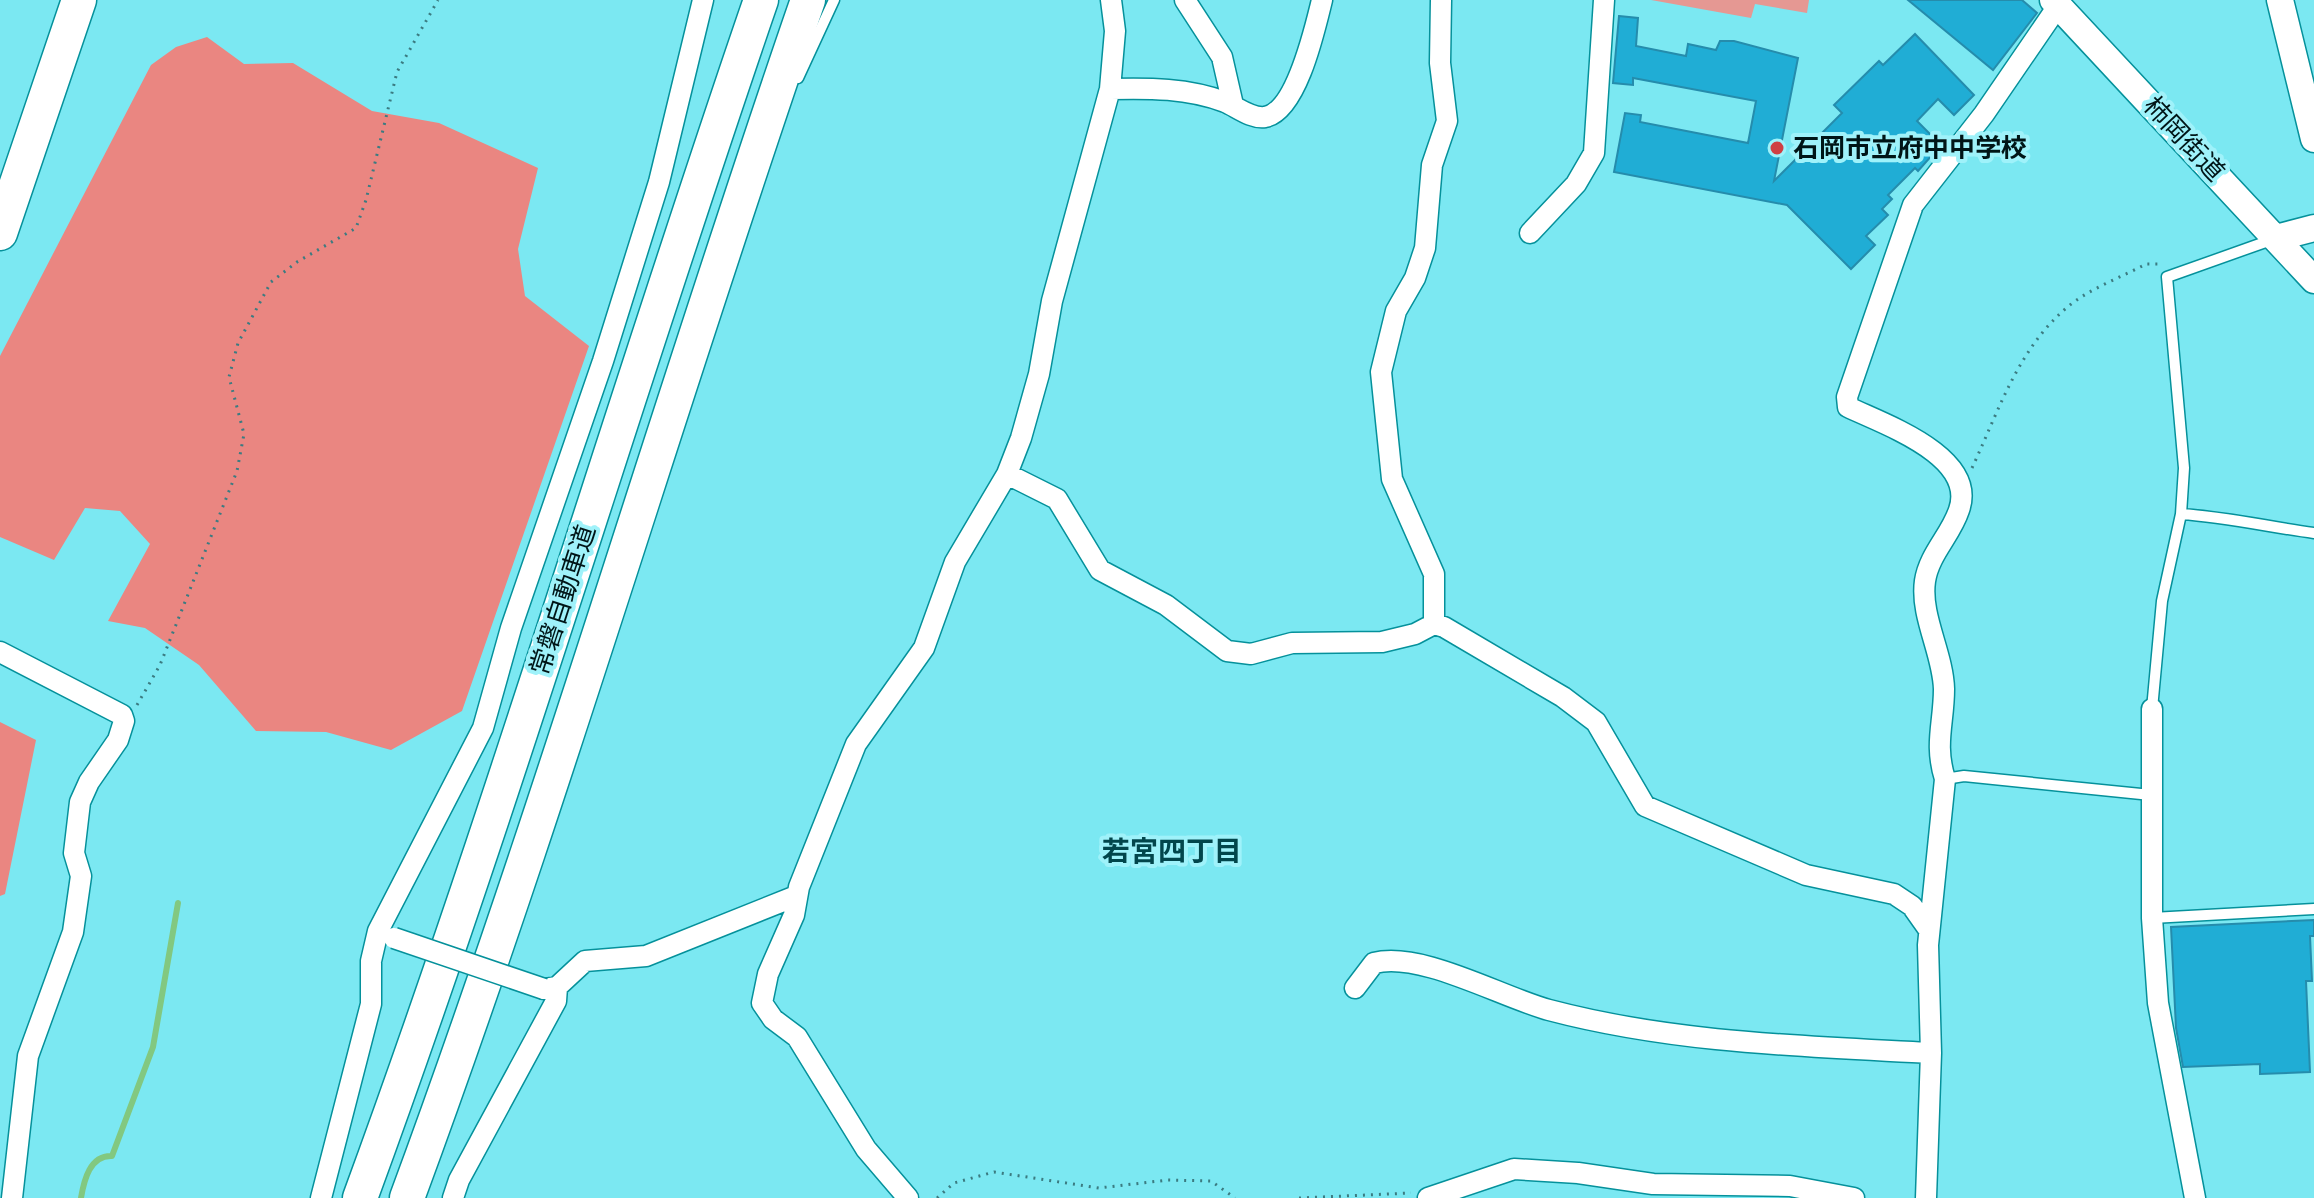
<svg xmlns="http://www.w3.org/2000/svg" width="2314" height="1198" font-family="Karla,'Noto Sans JP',sans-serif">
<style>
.green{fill:#e59893}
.forest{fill:#ea8681}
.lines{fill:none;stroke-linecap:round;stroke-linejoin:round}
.stream{stroke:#82c880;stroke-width:6}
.building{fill:#20add5;stroke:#258cac;stroke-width:2}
.lane-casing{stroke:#05919b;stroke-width:13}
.street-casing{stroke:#05919b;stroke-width:23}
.secondary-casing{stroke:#05919b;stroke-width:29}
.highway-casing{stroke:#05919b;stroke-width:37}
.path{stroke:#3b7b81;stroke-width:3;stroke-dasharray:2 6;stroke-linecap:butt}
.lane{stroke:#fff;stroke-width:10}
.street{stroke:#fff;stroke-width:20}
.secondary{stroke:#fff;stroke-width:26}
.highway{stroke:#fff;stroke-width:34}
.street-bridge-casing{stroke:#05919b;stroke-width:23;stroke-linecap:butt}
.street-bridge{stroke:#fff;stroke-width:20}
.poi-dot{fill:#cf4043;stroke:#9ff2fa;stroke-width:3}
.labels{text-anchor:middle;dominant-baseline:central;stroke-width:8;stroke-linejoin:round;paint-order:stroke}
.street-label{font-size:26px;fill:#001517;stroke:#9ff2fa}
.poi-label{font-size:26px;font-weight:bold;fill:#001517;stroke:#9ff2fa;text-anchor:start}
.neighbourhood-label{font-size:28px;font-weight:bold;fill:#02464c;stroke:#9ff2fa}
</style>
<rect width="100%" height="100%" fill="#7be8f2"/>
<path class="green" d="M1651 0H1809L1807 13 1755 4 1751 18Z"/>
<path class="forest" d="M207 37 244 64 293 63 372 111 439 123 538 168 518 249 525 296 589 346 462 711 391 750 326 732 256 731 199 665 145 628 108 621 150 544 120 511 85 508 54 560 0 537V356L151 65 176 47Z
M0 722 36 740 5 894 0 896Z"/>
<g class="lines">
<path class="stream" d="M81 1198C84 1180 90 1155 112 1156L153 1047 178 903"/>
</g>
<path class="building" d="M1908 0H2022L2037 13 1993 70Z
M1619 16 1638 18 1636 46 1686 56 1688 44 1716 50 1720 41H1734L1798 58 1774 181 1842 113 1834 105 1879 61 1883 65 1915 34 1974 95 1954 115 1938 99 1917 121 1941 145 1918 171 1915 168 1888 195 1892 199 1882 209 1888 215 1866 236 1875 245 1851 269 1787 205 1614 172 1625 113 1641 115 1640 122 1748 143 1756 101 1633 78V85L1613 83Z
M2314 920V936H2310L2312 981H2306L2310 1072 2260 1074V1064L2183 1067 2176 1028 2171 927Z"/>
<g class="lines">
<defs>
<path id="lane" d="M798 78 834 0
M2181 514C2227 517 2269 527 2314 533
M2152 709 2162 601 2181 514 2184 468 2167 277 2274 239
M1945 779 1964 776 2151 795
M2152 918 2314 909"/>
<path id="street" d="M1185 0 1222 57 1233 105
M1110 89C1149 88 1188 88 1225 102 1237 107 1251 119 1265 117 1297 111 1315 28 1322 0
M1530 233 1576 184 1594 153 1604 0
M1007 474 1057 499 1100 570 1166 605 1227 651 1251 654 1292 643 1382 642 1415 634 1434 624 1444 627 1563 697 1596 722 1645 806 1806 875 1894 894 1912 906 1929 930
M1434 624V574L1392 479 1381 372 1396 311 1415 278 1425 248 1432 165 1447 121 1440 63 1441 0
M0 652 122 715 124 721 118 740 89 782 80 802 74 853 81 876 73 932 28 1056 12 1198
M2152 709V918L2158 1003 2195 1198
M1355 988 1374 963C1421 951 1501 997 1549 1010 1674 1043 1802 1046 1931 1053
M544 989 557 987 585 961 646 956 796 896
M321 1198 371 1004V961L378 931 483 728 511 628 603 361 659 182 703 0
M453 1198 459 1180 556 1001 557 987
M908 1198 866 1149 797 1037 773 1019 762 1003 768 974 794 915 799 887 856 744 924 648 955 562 1007 474 1021 438 1039 374 1052 301 1110 89 1115 31 1111 0
M1428 1198 1514 1169 1578 1173 1653 1184 1790 1186 1854 1198
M1926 1198 1931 1053 1928 945 1945 779C1934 744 1944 723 1944 689 1943 653 1920 616 1925 581 1929 554 1951 535 1959 510 1978 456 1883 424 1848 407L1847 397 1913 205 1984 114 2058 6"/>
<path id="secondary" d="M2053 0 2314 280
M2280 0 2314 139
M2276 238 2314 228"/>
<path id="highway" d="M0 233 79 0
M360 1198C505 803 624 398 761 0
M407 1198C553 803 670 398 808 0"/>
</defs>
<use href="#lane" class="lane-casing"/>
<use href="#street" class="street-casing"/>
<use href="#secondary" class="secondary-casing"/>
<use href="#highway" class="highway-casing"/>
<path class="path" d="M1972 468C1999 410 2019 346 2070 305 2091 288 2122 277 2146 264H2160
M137 705 160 665 237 471 244 434 229 377 238 343 271 282 297 262 356 228 366 200 397 72 438 0
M937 1198 954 1183 994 1172 1099 1188 1168 1180 1211 1181 1235 1198
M1299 1198 1411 1193"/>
<use href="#lane" class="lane"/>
<use href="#street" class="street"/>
<use href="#secondary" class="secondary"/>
<use href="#highway" class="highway"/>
<defs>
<path id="street-bridge" d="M394 938 544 989"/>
</defs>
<use href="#street-bridge" class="street-bridge-casing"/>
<use href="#street-bridge" class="street-bridge"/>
</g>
<circle class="poi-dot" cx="1777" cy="148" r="8"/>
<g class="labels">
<g class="street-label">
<text transform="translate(2184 139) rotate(47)">柿岡街道</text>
<text transform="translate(563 600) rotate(-72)">常磐自動車道</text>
</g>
<g class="poi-label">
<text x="1793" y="148">石岡市立府中中学校</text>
</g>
<g class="neighbourhood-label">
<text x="1172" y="851">若宮四丁目</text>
</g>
</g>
</svg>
